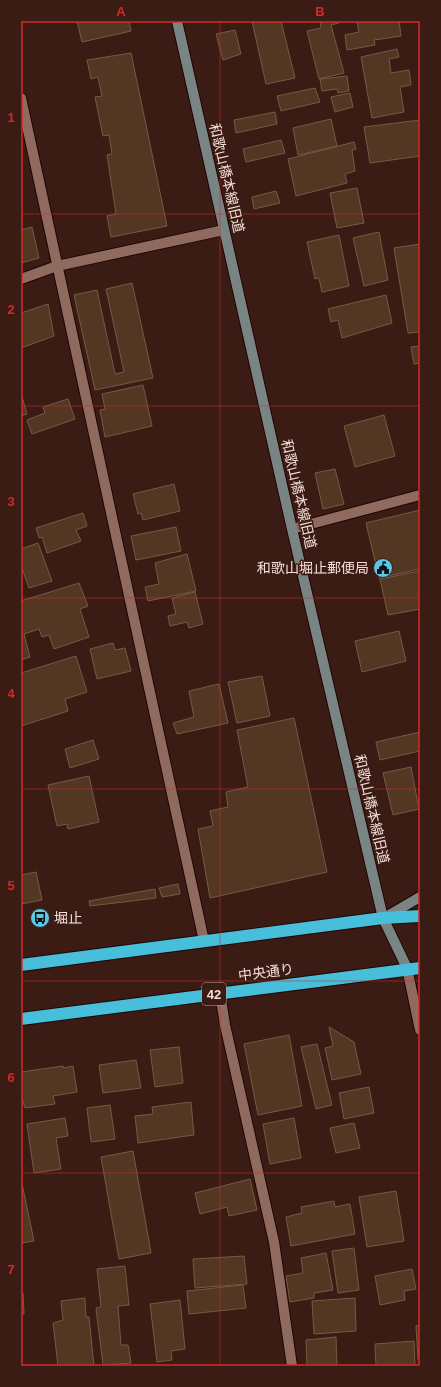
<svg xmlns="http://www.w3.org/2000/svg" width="441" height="1387" font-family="Helvetica,'Noto Sans JP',sans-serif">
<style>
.building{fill:#533723;stroke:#775944}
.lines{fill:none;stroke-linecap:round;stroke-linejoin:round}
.street-casing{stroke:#200501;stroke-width:12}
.secondary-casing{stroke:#200501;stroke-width:12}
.highway-casing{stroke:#200501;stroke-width:14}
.street{stroke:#8f6a5f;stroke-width:10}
.secondary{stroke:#798484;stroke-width:10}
.highway{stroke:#47bfdb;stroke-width:12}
.grid{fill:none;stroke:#d62828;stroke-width:1;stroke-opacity:0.55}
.labels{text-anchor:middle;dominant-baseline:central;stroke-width:3;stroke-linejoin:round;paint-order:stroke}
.shield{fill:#3b1c14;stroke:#bca49d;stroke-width:1}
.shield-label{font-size:13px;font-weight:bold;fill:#f4dfd8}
.street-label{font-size:14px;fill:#f4dfd8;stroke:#3b1c14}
.poi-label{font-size:14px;fill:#f4dfd8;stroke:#3b1c14;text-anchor:end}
.neatline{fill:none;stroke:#d62828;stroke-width:1.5}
.grid-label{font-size:13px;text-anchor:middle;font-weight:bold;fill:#d62828}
</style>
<rect width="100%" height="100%" fill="#3b1c14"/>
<path class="building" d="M77 21H129L131 31 82 42Z
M252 21H281L295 78 266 84Z
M320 21H338L339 23 331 25 344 73 319 79 307 31 321 28Z
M357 21H399L401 36 374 40 375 45 347 50 345 35 359 32Z
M235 30 241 54 223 60 216 34Z
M397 49 399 57 389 59 391 73 409 70 411 85 400 87 404 112 372 118 361 57Z
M131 53 167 226 111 237 107 216 116 214 107 155 112 154 109 135 103 136 95 97 102 96 98 77 91 79 87 60Z
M347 76 349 91 338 93 337 89 322 91 320 79Z
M315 88 320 102 281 111 277 96Z
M350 93 353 107 335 112 331 97Z
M275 112 277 124 236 133 234 120Z
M331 119 337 146 298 155 293 128Z
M420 120V156L370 163 364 127Z
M281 140 285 153 246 162 243 149Z
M354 142 356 149 352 150 355 171 345 174 347 183 296 196 288 159Z
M357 188 364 223 337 228 330 193Z
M276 191 280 203 254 209 252 197Z
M32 227 39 258 21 263V230Z
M379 232 388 280 364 286 353 238Z
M339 235 349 286 322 292 319 278 315 279 307 242Z
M420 244V332L408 333 394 248Z
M132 283 153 378 95 390 74 295 97 290 115 374 124 372 106 289Z
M386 295 392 323 342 338 338 320 331 322 328 309Z
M48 304 54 336 21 348V313Z
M420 346V363L414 364 411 347Z
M143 385 152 426 105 437 100 410 105 409 102 394Z
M21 393 27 414 21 416Z
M68 399 75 419 32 434 27 420 45 413 43 407Z
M384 415 395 456 355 467 344 426Z
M335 469 344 504 323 509 315 473Z
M174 484 180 511 143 520 141 513 138 514 133 494Z
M420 510V569L379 578 366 523Z
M83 513 87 526 76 530 81 541 47 553 42 537 39 538 36 528Z
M176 527 181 551 136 560 131 536Z
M38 543 52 581 29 588 23 571 21 572V549Z
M187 554 196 591 148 601 145 587 159 584 155 563Z
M420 571V609L388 615 380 579Z
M79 583 88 606 80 609 89 637 54 649 49 635 42 637 39 629 24 634 30 657 21 660V601Z
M195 592 203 624 189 628 187 622 170 626 168 616 176 614 172 598Z
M399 631 406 661 362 672 355 641Z
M113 643 115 650 125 648 131 671 97 679 90 649Z
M76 656 87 692 65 699 68 711 21 726V673Z
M262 676 270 716 237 723 228 682Z
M219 684 228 723 177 734 173 723 194 717 189 691Z
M294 718 327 872 210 898 198 829 213 826 210 811 228 807 226 792 248 787 237 730Z
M420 732V751L380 760 376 742Z
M93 740 99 759 70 768 65 749Z
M411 767 419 809 393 815 383 773Z
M89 776 99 822 68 829 67 824 57 826 48 785Z
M36 872 42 900 21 904V875Z
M178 884 180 894 162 897 159 888Z
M155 889 156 898 90 906 89 901Z
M329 1027 354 1042 361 1074 332 1080 325 1048 333 1046Z
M289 1035 302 1106 258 1115 244 1044Z
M317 1044 332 1105 316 1109 301 1047Z
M179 1047 183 1083 155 1087 150 1050Z
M136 1060 141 1088 103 1093 99 1065Z
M63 1066V1068L73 1066 77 1092 53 1096 55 1104 25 1108 21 1095V1072Z
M369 1087 374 1113 344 1119 339 1093Z
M191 1102 194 1135 138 1143 135 1116 153 1114 152 1107Z
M110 1105 115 1139 91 1142 87 1108Z
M65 1118 68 1136 56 1138 61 1169 34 1173 27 1124Z
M294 1118 301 1158 270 1164 263 1124Z
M354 1123 360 1148 336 1153 330 1128Z
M133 1151 151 1253 119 1259 101 1157Z
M21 1179 34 1241 21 1243Z
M250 1179 257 1210 229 1216 227 1207 200 1214 195 1193Z
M396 1191 404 1241 367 1247 359 1197Z
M334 1201 335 1207 350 1204 355 1234 291 1246 286 1217 302 1213 301 1207Z
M354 1248 359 1290 338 1293 332 1251Z
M326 1253 333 1290 314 1293V1298L290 1302 286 1276 303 1273 301 1258Z
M244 1256 247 1284 195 1288 193 1259Z
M125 1266 129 1305 118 1306 121 1345H128L131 1363 103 1365 96 1308 101 1307 97 1269Z
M412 1269 416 1289 404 1291 405 1300 380 1305 375 1276Z
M243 1285 246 1308 189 1314 187 1291Z
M21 1293H23L24 1314H21Z
M85 1298 86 1317H89L94 1366H58L53 1323 63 1320 61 1301Z
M355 1298 356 1331 314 1334 312 1301Z
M180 1300 185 1349 171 1351 172 1360 157 1362 150 1304Z
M420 1325V1360H418L416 1326Z
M336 1337 337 1366H307L306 1340Z
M414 1341 415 1366H376L375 1344Z"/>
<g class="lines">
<defs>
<path id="street" d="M21 98 204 941
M21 279 57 266 224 230
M292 529 420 495
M407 968 420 1030
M220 993 225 1025 274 1242 292 1366"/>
<path id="secondary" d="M177 21 292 529 383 918 407 968
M384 918 420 897"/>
<path id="highway" d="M21 965 383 918 420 916
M21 1019 420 968"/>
</defs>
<use href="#street" class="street-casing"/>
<use href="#secondary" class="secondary-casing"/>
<use href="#highway" class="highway-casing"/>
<use href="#street" class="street"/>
<use href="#secondary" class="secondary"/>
<use href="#highway" class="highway"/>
</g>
<path class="grid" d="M220 21V1366M21 214H420M21 406H420M21 598H420M21 789H420M21 981H420M21 1173H420"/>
<defs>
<symbol id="civic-disc" viewBox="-11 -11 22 22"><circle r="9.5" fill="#58c8e4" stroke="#3b1c14"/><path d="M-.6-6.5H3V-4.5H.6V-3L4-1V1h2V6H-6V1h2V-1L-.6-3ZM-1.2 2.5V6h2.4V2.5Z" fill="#111"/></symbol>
<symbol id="bus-disc" viewBox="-11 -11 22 22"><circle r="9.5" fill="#58c8e4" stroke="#3b1c14"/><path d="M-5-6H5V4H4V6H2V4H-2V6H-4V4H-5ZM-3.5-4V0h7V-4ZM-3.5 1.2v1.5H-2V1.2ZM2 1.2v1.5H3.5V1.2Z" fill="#111"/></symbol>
</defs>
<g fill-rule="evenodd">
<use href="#civic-disc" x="372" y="557" width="22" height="22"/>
<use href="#bus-disc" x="29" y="907" width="22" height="22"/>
</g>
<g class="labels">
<rect class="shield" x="202" y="983" width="24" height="22" rx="3"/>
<g class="shield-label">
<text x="214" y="994">42</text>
</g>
<g class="street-label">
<text transform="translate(227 178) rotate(77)">和歌山橋本線旧道</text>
<text transform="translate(299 494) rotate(77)">和歌山橋本線旧道</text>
<text transform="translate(372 809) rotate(77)">和歌山橋本線旧道</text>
<text transform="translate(266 972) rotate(-7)">中央通り</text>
</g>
<g class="poi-label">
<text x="369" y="568">和歌山堀止郵便局</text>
<text x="54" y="918" text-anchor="start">堀止</text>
</g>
</g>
<rect width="441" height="1387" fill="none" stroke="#3b1c14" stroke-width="44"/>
<rect x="22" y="22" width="397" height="1343" class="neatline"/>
<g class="grid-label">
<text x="121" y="16">A</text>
<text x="320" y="16">B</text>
<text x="11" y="122">1</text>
<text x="11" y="314">2</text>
<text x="11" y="506">3</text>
<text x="11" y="698">4</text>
<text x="11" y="890">5</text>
<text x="11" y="1082">6</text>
<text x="11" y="1274">7</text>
</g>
</svg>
